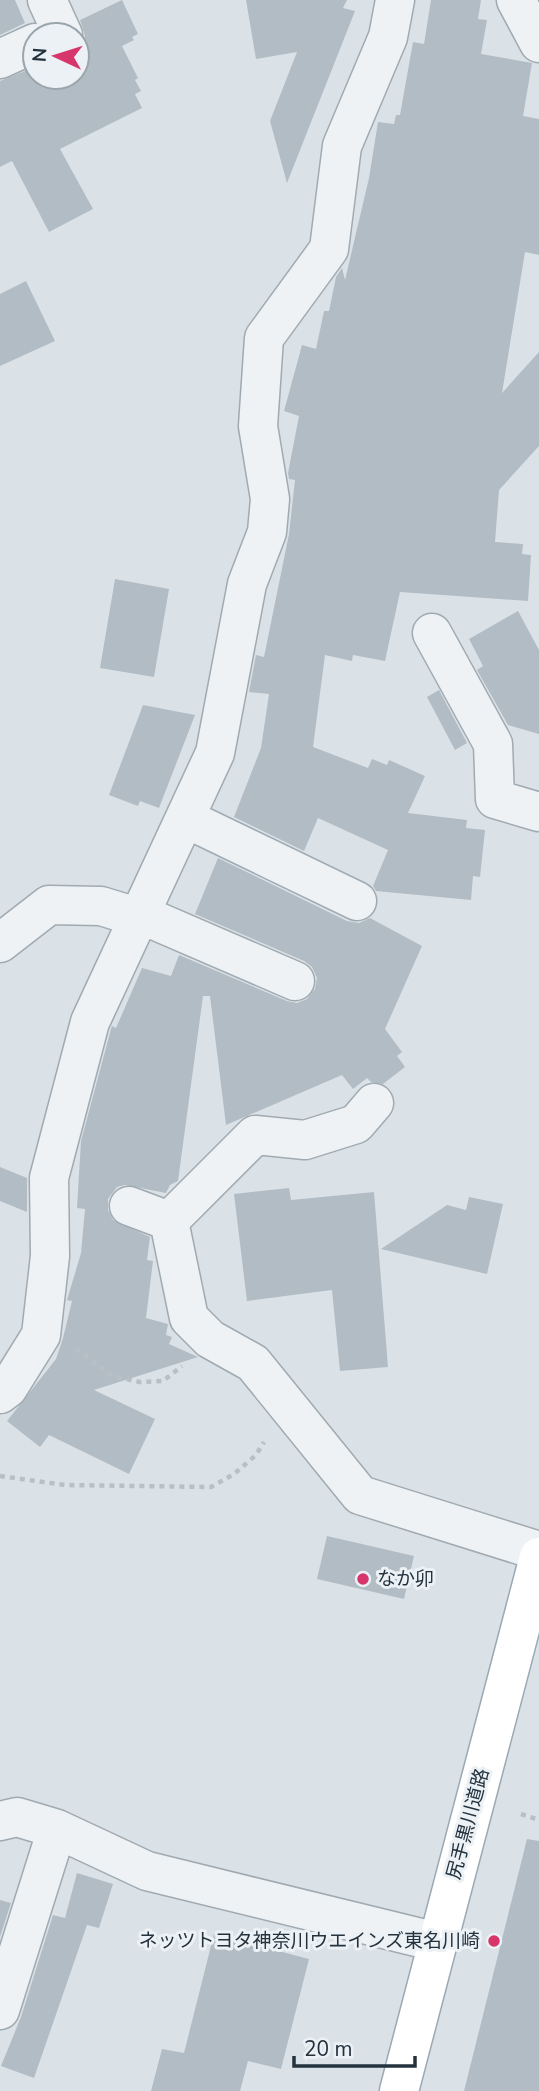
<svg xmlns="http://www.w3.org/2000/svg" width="539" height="2091" font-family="'Nunito Sans','Noto Sans JP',sans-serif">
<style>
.building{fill:#b2bcc4}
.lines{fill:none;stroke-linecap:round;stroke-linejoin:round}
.minor-casing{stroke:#a0aab1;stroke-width:41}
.major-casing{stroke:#9aa9b3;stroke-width:41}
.path{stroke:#b9c0c5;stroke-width:4.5;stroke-dasharray:5 5;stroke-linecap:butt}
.minor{stroke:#eef2f5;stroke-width:38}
.major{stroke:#fff;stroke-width:38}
.poi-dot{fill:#d6366c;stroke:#ebf1f5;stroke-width:2.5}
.labels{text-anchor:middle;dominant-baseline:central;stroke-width:6;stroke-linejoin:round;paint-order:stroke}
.poi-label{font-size:19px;fill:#24323e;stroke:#ebf1f5;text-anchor:start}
.street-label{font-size:19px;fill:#24323e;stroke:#ebf1f5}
</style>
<rect width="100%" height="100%" fill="#dbe2e7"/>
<path class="building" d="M0 0H15L25 23 0 35Z
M122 0 138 34 132 37 134 40 122 46 138 78 135 80 141 91 135 94 142 108 60 149 93 209 49 232 12 161 0 167V81L35 67V77H77V51L85 36 80 20Z
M246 0H347L343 8 355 11 287 183 270 121 297 52 256 59Z
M431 0H481L478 19 487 20 481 54 532 63 523 116 539 119V255L525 252 502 393 539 352V446L499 490 495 542 523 544 522 554 531 555 528 601 400 592 385 661 353 655 352 661 325 655 313 747 368 768 372 759 387 765 389 760 425 776 408 813 467 820 466 828 485 830 480 877 473 876 471 900 376 891 373 886 388 850 318 818 304 851 234 817 261 748 269 694 249 692 256 655 264 657 289 534 295 480 289 479 288 473 299 416 284 411 302 345 316 349 324 311H329L336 277 342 268 345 280 369 178 378 122 394 124 396 115H400L413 42 424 44Z
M26 281 55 341 0 366V294Z
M115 579 169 589 154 677 100 668Z
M518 611 539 650V734L508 725 477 670 483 666 469 639Z
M439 690 467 743 455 750 427 697Z
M143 705 195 715 159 808 140 801 138 806 109 795Z
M218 858 347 921 359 923 370 918 422 946 385 1029 402 1052 397 1056 405 1067 383 1084 371 1082 367 1078 353 1089 342 1075 226 1125 210 996H203L178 1181 170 1185 166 1193 125 1185 117 1187 108 1199V1210L113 1220 150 1237 147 1260 153 1261 146 1318 168 1324 166 1335 172 1337 169 1344 198 1357 94 1390 155 1419 129 1474 49 1435 40 1447 7 1421 56 1359 63 1338 72 1301 67 1300 81 1253 85 1209 77 1208 81 1141 111 1029 112 1026 116 1028 142 968 171 976 179 955 287 1001 297 1003 307 999 315 989 317 978 312 967 304 961 195 914Z
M0 1167 27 1178V1212L0 1201Z
M289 1188 291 1200 374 1192 388 1367 340 1371 332 1290 247 1301 234 1194Z
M469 1197 503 1204 487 1274 381 1249 447 1205 466 1210Z
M327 1536 414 1556 404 1599 317 1579Z
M527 1839 539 1841V2091H464Z
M77 1873 113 1884 99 1928 87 1925 34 2078 1 2066 21 2017 53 1915 65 1918Z
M0 1900 11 1903 0 1937Z
M214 1934 309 1959 281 2069 248 2061 240 2091H151L162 2049 184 2053Z"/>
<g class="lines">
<defs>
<path id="minor" d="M47 0 63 35
M516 0 539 43
M0 59 35 43
M432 633 493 744 495 799 539 812
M185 818 357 901
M140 914 295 981
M0 943 49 905 101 906 137 917
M374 1103 356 1124 305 1140 255 1135 169 1221 189 1318 210 1339 253 1363 360 1495 539 1551
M129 1206 169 1221
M0 1394 8 1388 41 1335 50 1256 49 1178 90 1022 215 753 247 584 267 532 270 499 258 426 264 338 329 249 342 146 388 37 395 0
M0 1821 17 1817 57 1829 147 1871 437 1942
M0 2010 57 1829"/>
<path id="major" d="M399 2091 539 1557"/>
</defs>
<use href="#minor" class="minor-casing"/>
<use href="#major" class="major-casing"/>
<path class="path" d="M76 1349 112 1376 140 1382 163 1381 182 1366
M0 1476 65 1485 211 1487 234 1474 256 1455 264 1442
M521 1814 539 1820"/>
<use href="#minor" class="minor"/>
<use href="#major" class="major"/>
</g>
<g class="poi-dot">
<circle cx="363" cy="1579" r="7"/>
<circle cx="494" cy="1941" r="7"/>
</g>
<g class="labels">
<g class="poi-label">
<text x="377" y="1579">なか卯</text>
<text x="480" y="1941" text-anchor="end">ネッツトヨタ神奈川ウエインズ東名川崎</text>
</g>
<g class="street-label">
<text transform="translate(468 1824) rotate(-75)">尻手黒川道路</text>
</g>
</g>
<g transform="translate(56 56) rotate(274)"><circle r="33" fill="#ebf1f5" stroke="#9ba5ac" stroke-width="2"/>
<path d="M0-5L12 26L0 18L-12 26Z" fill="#d6366c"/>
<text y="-10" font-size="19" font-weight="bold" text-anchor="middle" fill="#24323e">N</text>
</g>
<path d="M294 2056v10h121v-10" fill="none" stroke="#24323e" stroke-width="3.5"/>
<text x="304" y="2056" font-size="21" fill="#24323e" stroke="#ebf1f5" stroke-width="5" paint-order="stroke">20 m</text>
</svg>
